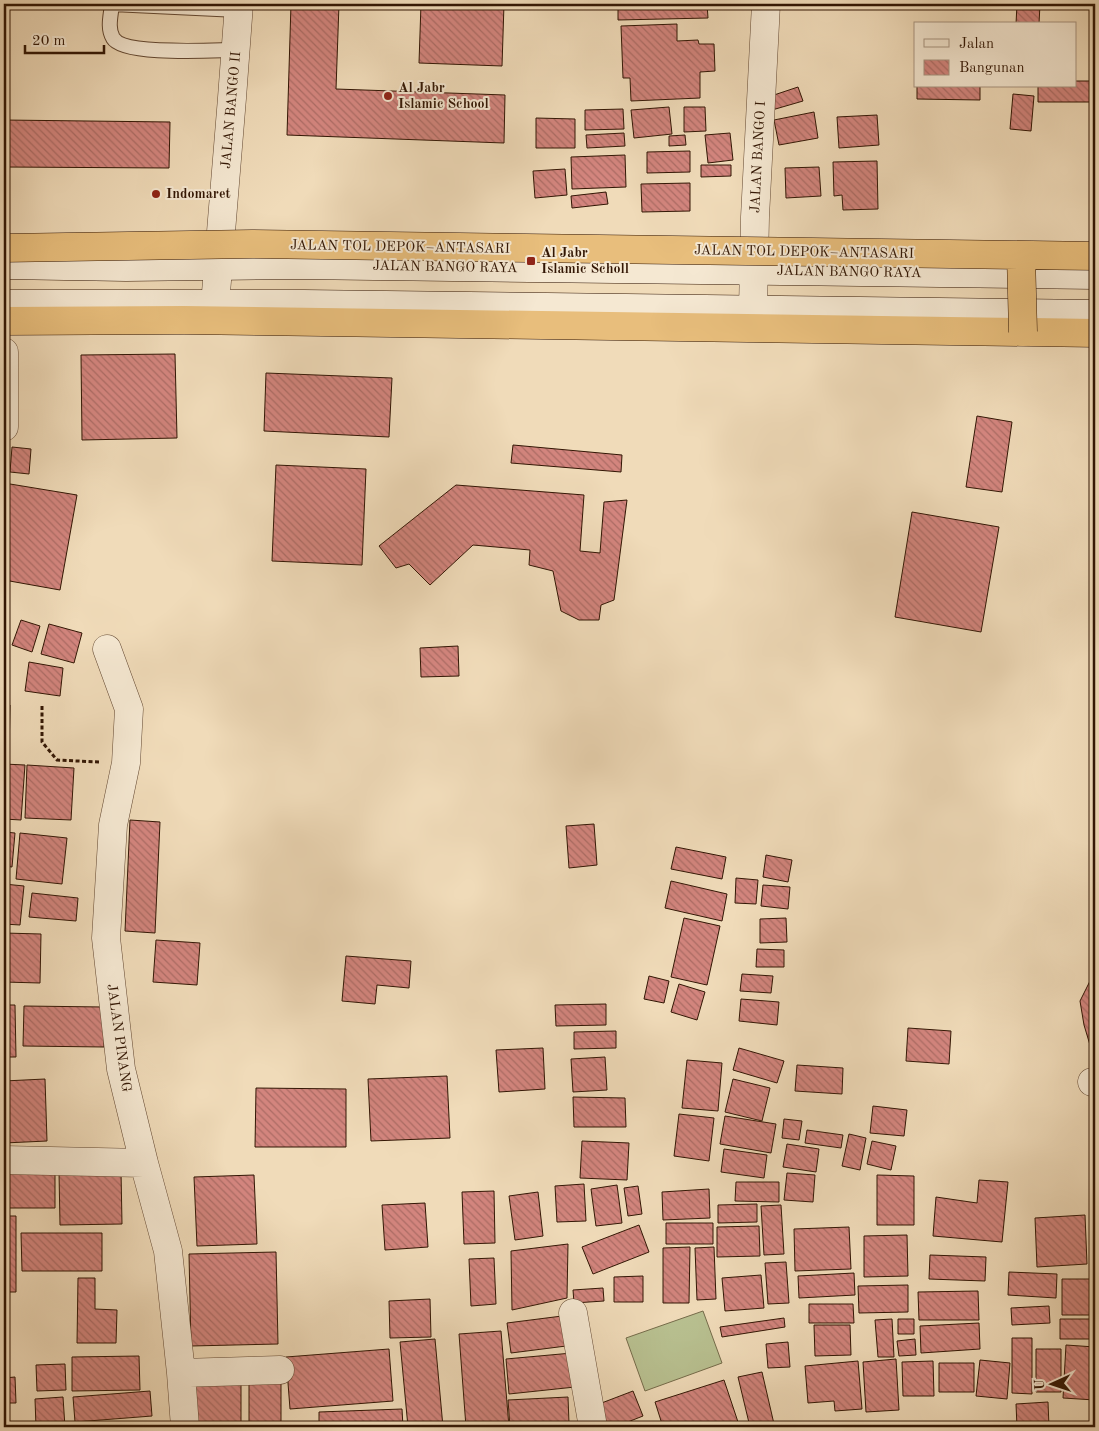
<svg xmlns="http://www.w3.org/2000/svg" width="1099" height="1431" font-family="'Old Standard TT',serif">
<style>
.pitch{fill:#b8c090;stroke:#756b4a}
.building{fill:url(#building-back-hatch);stroke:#321604}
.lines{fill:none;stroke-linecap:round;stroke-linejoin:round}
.lane-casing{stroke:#624731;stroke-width:16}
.street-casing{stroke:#624731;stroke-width:29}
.secondary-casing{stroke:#321604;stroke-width:29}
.highway-casing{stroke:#321604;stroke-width:29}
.path{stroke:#321604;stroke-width:3;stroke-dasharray:4 2.5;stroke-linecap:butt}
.lane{stroke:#f5e8d2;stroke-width:14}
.street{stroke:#f5e8d2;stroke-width:28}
.secondary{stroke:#f5e8d2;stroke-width:28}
.highway{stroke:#e8be7c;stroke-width:28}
.highway-bridge-casing{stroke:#321604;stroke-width:29;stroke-linecap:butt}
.highway-bridge{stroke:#e8be7c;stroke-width:28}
.poi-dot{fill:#8f2418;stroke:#f5e8d2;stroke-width:2}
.labels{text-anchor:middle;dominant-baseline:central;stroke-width:4;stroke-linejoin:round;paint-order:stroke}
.poi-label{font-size:14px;font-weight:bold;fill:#321604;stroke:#f5e8d2;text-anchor:start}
.street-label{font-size:14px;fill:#321604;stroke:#f5e8d2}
</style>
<defs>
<pattern id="building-back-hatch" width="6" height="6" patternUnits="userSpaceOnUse" patternTransform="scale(1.25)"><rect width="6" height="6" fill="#d3857e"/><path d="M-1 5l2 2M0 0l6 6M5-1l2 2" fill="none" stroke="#ac6c65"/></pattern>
</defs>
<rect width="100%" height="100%" fill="#f0dbb9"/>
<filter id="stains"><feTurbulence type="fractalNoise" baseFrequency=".004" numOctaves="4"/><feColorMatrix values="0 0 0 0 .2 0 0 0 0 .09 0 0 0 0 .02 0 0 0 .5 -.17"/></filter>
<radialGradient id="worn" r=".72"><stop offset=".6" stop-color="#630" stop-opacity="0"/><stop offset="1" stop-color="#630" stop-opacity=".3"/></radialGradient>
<path class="pitch" d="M703 1311 722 1363 645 1391 626 1338Z"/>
<path class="building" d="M291 4H339L336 89 505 95 504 143 287 135Z
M421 4H504L502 66 419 63Z
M618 4H707L708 18 618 20Z
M1017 4H1040L1039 24H1016Z
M677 24V41L698 40 699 44H714L715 71 700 72V98L631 101 630 78H623L621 26Z
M4 28H9L8 84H4Z
M1075 81H1095V102H1038V86H1075Z
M917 86H980V100L917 99Z
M798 87 803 101 772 110 768 97Z
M1013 94 1034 96 1031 131 1010 129Z
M669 107 672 134 634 138 631 110Z
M684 107H705L706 131 684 132Z
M623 109 624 129 585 130V110Z
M814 112 818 138 779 145 774 120Z
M877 115 879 145 839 148 837 117Z
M536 118 575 119V148H536Z
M4 120 170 122 169 168 4 167Z
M624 133 625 146 587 148 586 135Z
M730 133 733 160 708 163 705 135Z
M685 135 686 145 669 146V136Z
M690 151V172L647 173V152Z
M625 155 626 187 572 189 571 157Z
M877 161 878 209 843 210 842 195 834 196 833 162Z
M701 165H731V176L701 177Z
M819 167 821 196 786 198 785 168Z
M565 169 567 195 535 198 533 171Z
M690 183V211L642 212 641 184Z
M606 192 608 204 572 208 571 196Z
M175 354 177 438 82 440 81 355Z
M266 373 392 378 389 437 264 431Z
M977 416 1012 422 1002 492 966 487Z
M513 445 622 455 621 472 511 463Z
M12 447 31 449 29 474 10 472Z
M276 465 366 469 362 565 272 561Z
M4 483 77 495 60 590 4 580Z
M456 485 584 495 580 551 600 553 604 502 627 500 614 600 601 605 599 620H579L561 611 553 571 529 565 530 550 473 545 430 585 409 564 396 568 379 546Z
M912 512 999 527 981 632 895 617Z
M21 620 40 626 32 652 12 645Z
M49 624 82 633 74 663 41 654Z
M458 646 459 676 421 677 420 648Z
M29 662 63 668 60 696 25 691Z
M4 705H10L9 755H4Z
M4 764 25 765 21 820 4 819Z
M27 765 74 768 71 820 25 818Z
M130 820 160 822 155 933 125 931Z
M594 824 597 865 569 868 566 826Z
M4 832 15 833 12 867 4 866Z
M20 833 67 838 62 884 16 879Z
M676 847 726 857 722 879 671 869Z
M766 855 792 860 788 882 763 877Z
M736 878 758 880 756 904 735 903Z
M671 881 727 894 722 921 665 908Z
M4 884 24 886 20 925 4 924Z
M763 885 790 887 788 909 761 906Z
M32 893 78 898 76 921 29 917Z
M684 918 720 926 707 985 671 977Z
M786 918 787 942 760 943V919Z
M4 933 41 934 40 983 4 982Z
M156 940 200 943 197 985 153 982Z
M757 949 784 950V967H756Z
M346 956 411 961 409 988 377 985 375 1004 342 1001Z
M1095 971V1056L1093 1055 1084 1025 1080 1001Z
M742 974 773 976 771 993 740 991Z
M649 976 669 981 664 1003 644 999Z
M679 984 705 992 697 1020 671 1012Z
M741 999 779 1002 777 1025 739 1021Z
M606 1004V1025L556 1026 555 1005Z
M4 1005H15L16 1057H4Z
M24 1006 104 1007V1047L23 1046Z
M908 1028 951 1031 949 1064 906 1061Z
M616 1031V1048L574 1049V1032Z
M543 1048 545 1089 499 1092 496 1050Z
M739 1048 784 1061 777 1083 733 1070Z
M605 1057 607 1090 573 1092 571 1059Z
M687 1060 722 1063 718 1111 682 1108Z
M797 1065 843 1068 842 1094 795 1091Z
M447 1076 450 1138 371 1141 368 1079Z
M45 1079 47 1141 4 1143V1081Z
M733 1079 770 1088 762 1121 725 1112Z
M256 1088 346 1089V1147H255Z
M573 1097 625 1098 626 1127H574Z
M873 1106 907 1110 904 1136 870 1133Z
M679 1114 714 1118 709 1161 674 1156Z
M725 1116 776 1124 771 1153 720 1144Z
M784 1119 802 1121 799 1140 782 1138Z
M807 1130 843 1135 841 1148 805 1143Z
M849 1134 866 1138 860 1170 842 1166Z
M582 1141 629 1143 627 1180 580 1178Z
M872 1141 896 1146 891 1170 867 1164Z
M787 1144 819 1149 816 1172 783 1167Z
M724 1149 767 1155 764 1178 721 1172Z
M121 1171 122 1224 60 1225 59 1172Z
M4 1173H55V1208H4Z
M787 1173 815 1175 813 1202 784 1200Z
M254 1175 257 1244 197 1246 194 1177Z
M877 1175 914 1176V1225H877Z
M979 1180 1008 1182 1002 1242 933 1236 936 1197 977 1203Z
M736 1182H779V1202L735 1201Z
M584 1184 586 1221 557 1222 555 1186Z
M617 1185 622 1223 596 1226 591 1189Z
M638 1186 642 1214 628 1216 624 1188Z
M709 1189 710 1218 663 1220 662 1192Z
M494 1191 495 1243 464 1244 462 1192Z
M538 1192 543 1236 515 1240 509 1196Z
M425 1203 428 1247 385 1250 382 1205Z
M757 1204V1222L718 1223V1205Z
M781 1205 784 1254 764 1255 761 1206Z
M1085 1215 1087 1264 1037 1267 1035 1218Z
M4 1216H16V1292H4Z
M666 1223H713V1244H666Z
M639 1225 649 1252 593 1274 582 1247Z
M759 1226 760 1256 717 1257V1227Z
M849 1227 851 1269 795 1271 794 1229Z
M21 1233H102V1271H22Z
M907 1235 908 1276 864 1277V1236Z
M568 1244 567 1298 512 1310 511 1251Z
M690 1247 689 1303H663V1248Z
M714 1247 716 1299 697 1300 695 1248Z
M276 1252 278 1344 191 1346 189 1254Z
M930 1255 986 1257 985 1281 929 1279Z
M494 1258 496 1304 471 1306 469 1259Z
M786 1262 789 1303 768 1304 765 1263Z
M1009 1272 1057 1274 1056 1298 1008 1295Z
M854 1273 855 1295 799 1298 798 1276Z
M761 1275 764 1308 725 1311 722 1278Z
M643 1276V1302H614V1277Z
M78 1278H95V1309L117 1310 116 1343H77Z
M1062 1279H1095V1315H1062Z
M908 1285V1312L859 1313 858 1286Z
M603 1288 604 1301 574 1303 573 1290Z
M978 1291 979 1320H919L918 1292Z
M430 1299 431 1337 390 1338 389 1301Z
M809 1304H853L854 1323H809Z
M1049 1306 1050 1323 1012 1325 1011 1308Z
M570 1315 574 1345 511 1353 507 1323Z
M784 1318 785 1327 722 1337 720 1327Z
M892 1319 894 1357H878L875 1320Z
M898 1319H914V1334H898Z
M1060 1319H1095V1339H1060Z
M979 1323 980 1349 921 1353 920 1326Z
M814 1325H850L851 1355 815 1356Z
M501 1331 509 1427H466L459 1334Z
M1012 1338H1032V1394L1012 1393Z
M435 1339 443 1427H408L400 1342Z
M915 1339 916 1355 899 1356 897 1341Z
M788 1342 790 1367 768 1368 766 1344Z
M1066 1345 1095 1347V1400L1063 1398Z
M389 1349 393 1401 290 1409 286 1357Z
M1036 1349H1061V1392H1036Z
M572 1353 575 1387 509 1394 506 1359Z
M139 1356 140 1390 72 1391V1357Z
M896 1359 899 1410 866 1412 863 1362Z
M980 1360 1010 1363 1007 1399 976 1396Z
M858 1361 862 1409 835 1411 834 1401 808 1403 805 1366Z
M933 1361 934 1396H903L902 1362Z
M939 1363H974V1392H939Z
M65 1364 66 1390 37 1391 36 1365Z
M762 1372 774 1424 750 1427 738 1377Z
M15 1377 16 1403H4V1378Z
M192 1378 241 1379V1424L192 1423Z
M249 1379H281V1427H249Z
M724 1380 739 1425 733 1427H663L655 1402Z
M150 1391 152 1416 75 1422 73 1397Z
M633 1391 643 1416 615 1427H608L599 1404Z
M63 1397 65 1427H36L35 1399Z
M568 1397 569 1423 510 1427 508 1400Z
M1048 1402 1049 1427H1017L1016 1404Z
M402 1409 403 1427H319V1412Z
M151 1424 152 1427H119V1425Z"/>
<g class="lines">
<defs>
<path id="lane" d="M112 4C111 15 107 28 113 38 123 56 215 50 236 50
M112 4 238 10"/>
<path id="street" d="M215 305 232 98 239 4
M753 310 755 217 766 4
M4 352V427
M107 649 129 709 126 763 113 825 106 938 121 1069 144 1163 168 1251 181 1373 185 1427
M1092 1082 1095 1083
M4 1160 144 1163
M573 1313 593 1427
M181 1373 280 1370"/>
<path id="secondary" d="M4 265 126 267 297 265 1095 275
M4 304H304L1095 314"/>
<path id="highway" d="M4 321 184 320 1095 333"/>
</defs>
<use href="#lane" class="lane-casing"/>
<use href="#street" class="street-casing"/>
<use href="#secondary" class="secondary-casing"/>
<use href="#highway" class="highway-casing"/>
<path class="path" d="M42 706V742L57 760 99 762"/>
<use href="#lane" class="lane"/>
<use href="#street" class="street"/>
<use href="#secondary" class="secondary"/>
<use href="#highway" class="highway"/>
<defs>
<path id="highway-bridge" d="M4 248 252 244 1095 256
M1021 255 1023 332"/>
</defs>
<use href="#highway-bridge" class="highway-bridge-casing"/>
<use href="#highway-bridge" class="highway-bridge"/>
</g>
<g class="poi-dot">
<circle cx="388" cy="96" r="5"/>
<circle cx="156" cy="194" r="5"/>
<rect x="526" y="256" width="10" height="10" rx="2.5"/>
</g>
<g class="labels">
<g class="poi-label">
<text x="398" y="88">Al Jabr<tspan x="398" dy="16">Islamic School</tspan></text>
<text x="166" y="194">Indomaret</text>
<text x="541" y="253">Al Jabr<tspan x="541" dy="16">Islamic Scholl</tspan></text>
</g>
<g class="street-label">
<text transform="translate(231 110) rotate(-85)">JALAN BANGO II</text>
<text transform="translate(758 157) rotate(-87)">JALAN BANGO I</text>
<text transform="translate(400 247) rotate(1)">JALAN TOL DEPOK–ANTASARI</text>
<text transform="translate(804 252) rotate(1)">JALAN TOL DEPOK–ANTASARI</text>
<text transform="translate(445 267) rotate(1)">JALAN BANGO RAYA</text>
<text transform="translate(849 272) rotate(1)">JALAN BANGO RAYA</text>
<text transform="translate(119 1038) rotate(82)">JALAN PINANG</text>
</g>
</g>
<rect width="1099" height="1431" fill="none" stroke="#f0dbb9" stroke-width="20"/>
<rect x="5" y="5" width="1089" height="1421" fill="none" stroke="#321604" stroke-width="2.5"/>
<rect x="10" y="10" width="1079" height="1411" fill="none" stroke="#321604"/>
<rect x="914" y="22" width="162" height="65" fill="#f5e8d2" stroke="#a79480"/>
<rect x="924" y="39" width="25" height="8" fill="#f5e8d2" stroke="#a79480"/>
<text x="959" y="48" font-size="15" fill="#321604">Jalan</text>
<rect x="924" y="60" width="25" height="15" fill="url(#building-back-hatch)" stroke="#a79480"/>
<text x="959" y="72" font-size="15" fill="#321604">Bangunan</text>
<g transform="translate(1052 1384) rotate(267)" stroke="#f5e8d2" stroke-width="4" paint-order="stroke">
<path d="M0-4L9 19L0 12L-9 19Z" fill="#321604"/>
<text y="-8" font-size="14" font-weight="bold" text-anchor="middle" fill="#321604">U</text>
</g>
<path d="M25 45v8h79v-8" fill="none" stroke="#321604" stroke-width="2.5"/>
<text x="32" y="45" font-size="15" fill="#321604" stroke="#f5e8d2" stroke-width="4" paint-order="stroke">20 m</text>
<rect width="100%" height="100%" filter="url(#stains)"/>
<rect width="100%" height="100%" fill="url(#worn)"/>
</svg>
